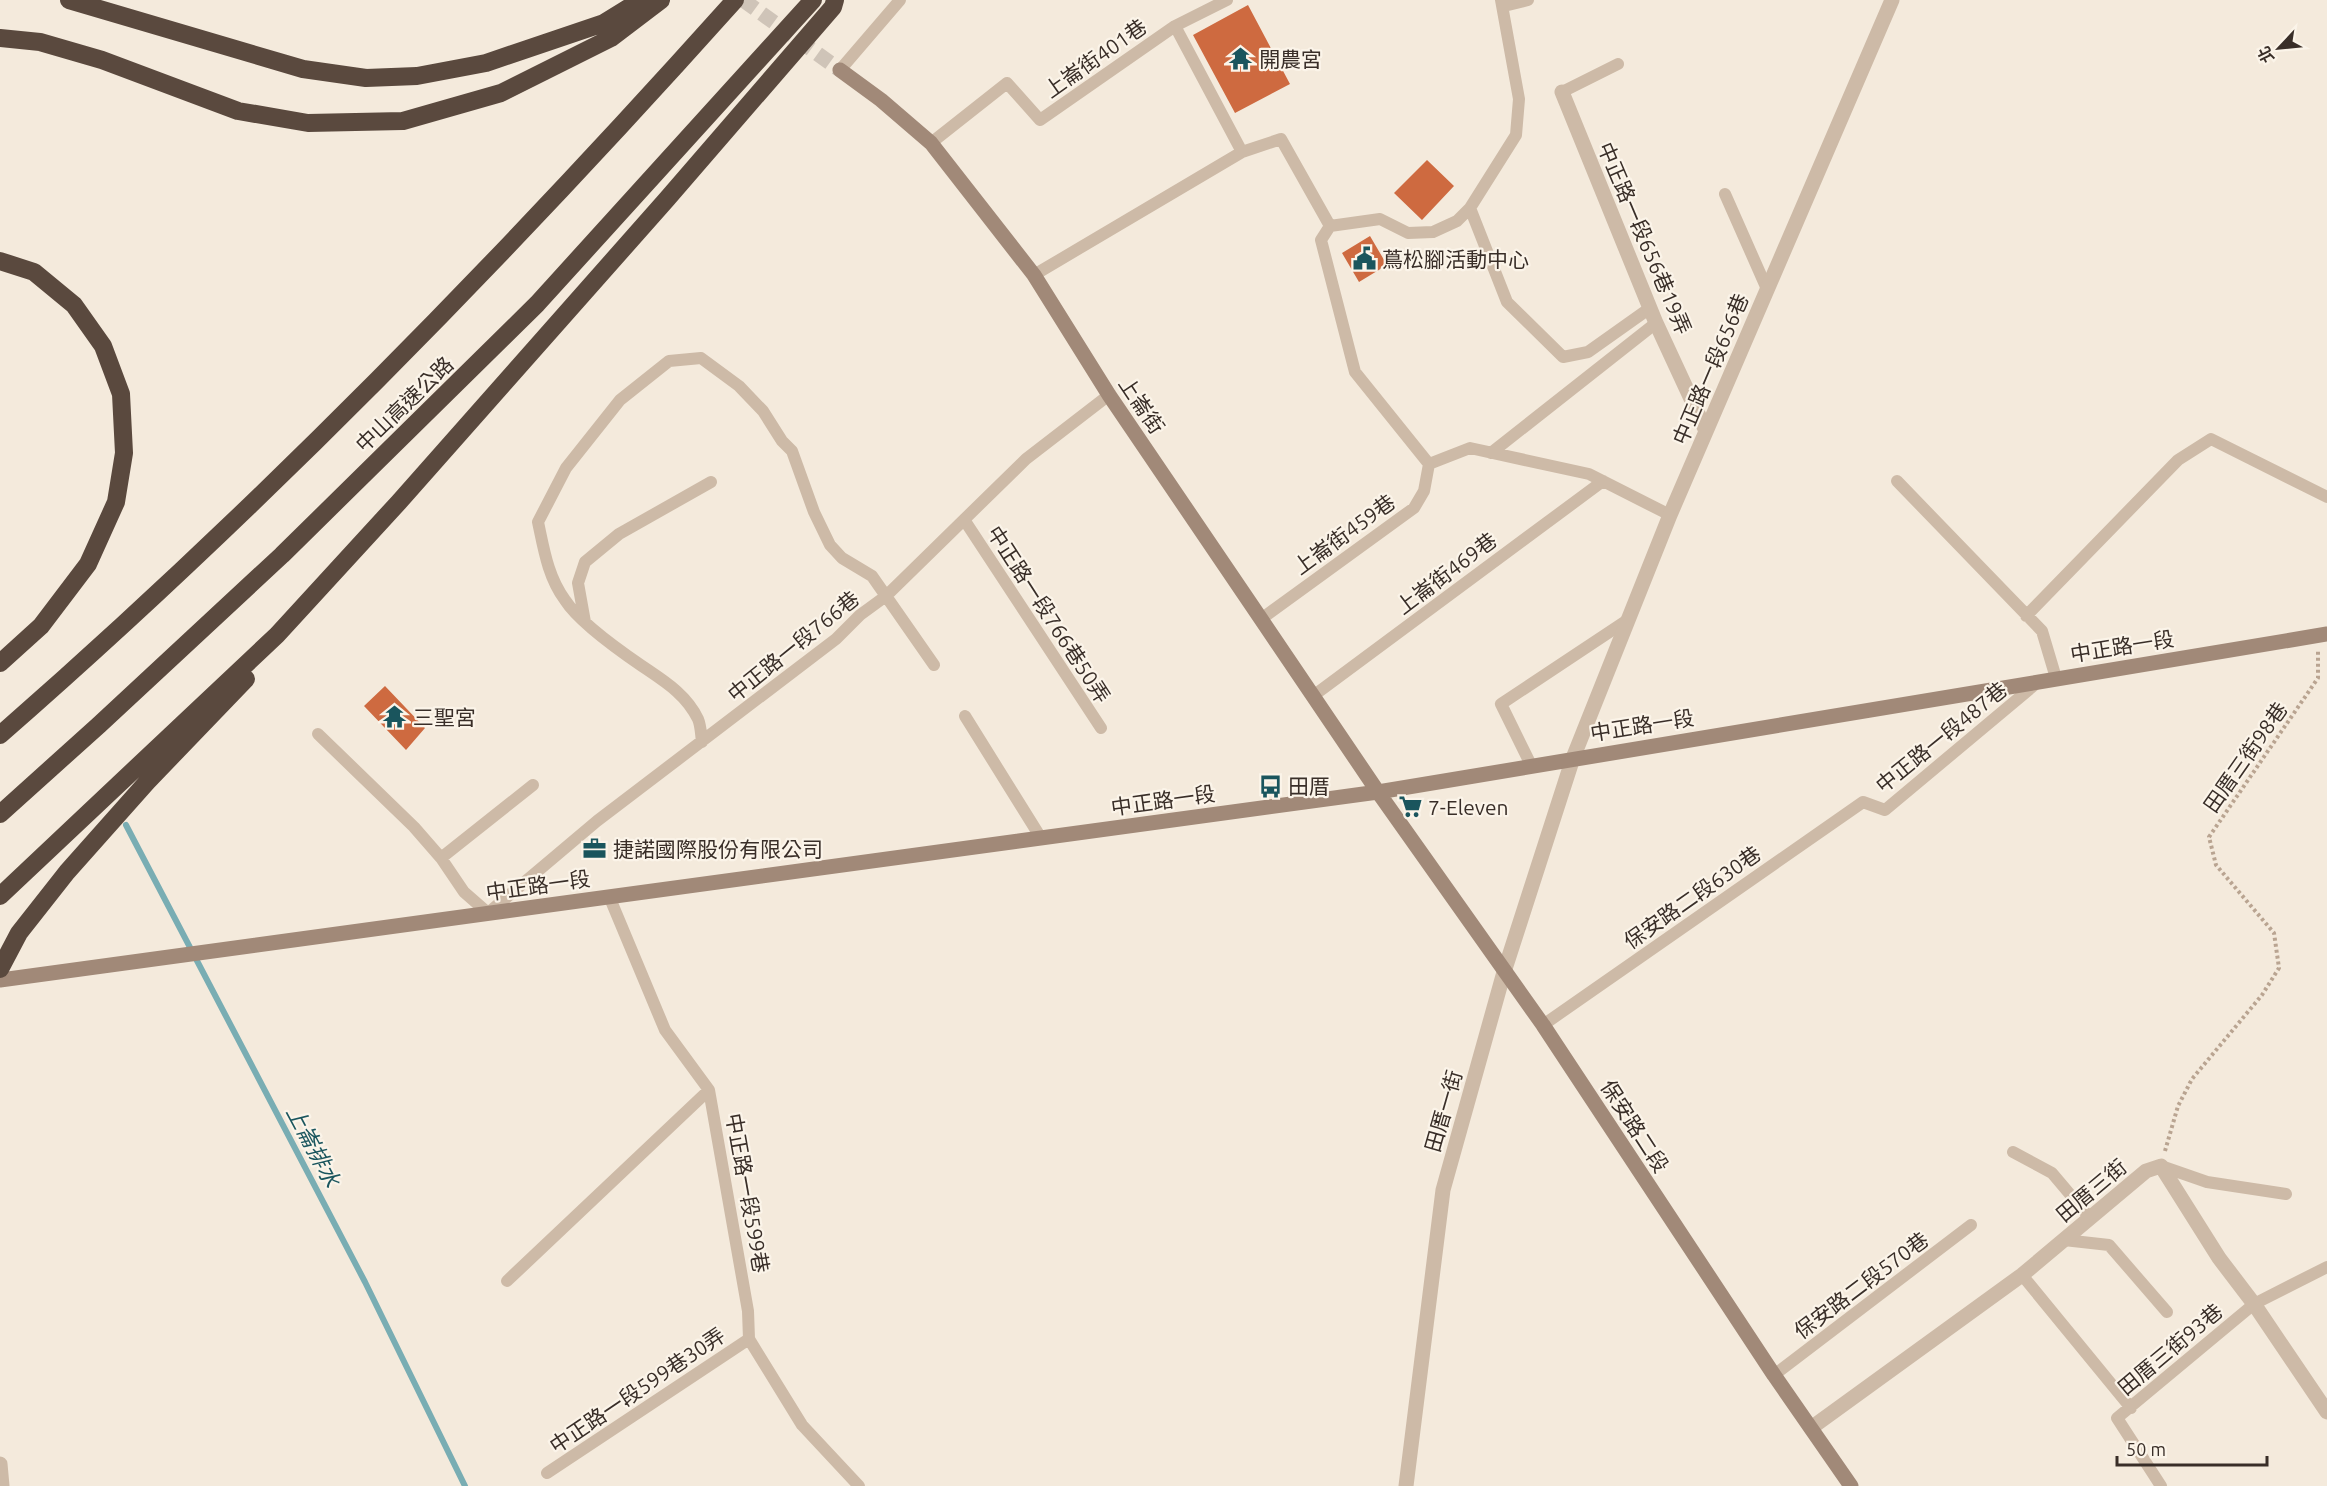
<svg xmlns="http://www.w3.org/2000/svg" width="2327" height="1486" font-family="Ubuntu,'Noto Sans TC',sans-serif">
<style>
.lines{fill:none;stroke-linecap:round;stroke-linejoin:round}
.stream{stroke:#79adb3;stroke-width:6}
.building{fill:#ce6a40}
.secondary-tunnel{stroke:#cfc4b8;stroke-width:15;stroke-dasharray:15 8;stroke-linecap:butt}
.path{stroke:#b9a491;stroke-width:4;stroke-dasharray:3 3;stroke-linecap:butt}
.lane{stroke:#cdbaa7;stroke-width:12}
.street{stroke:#cdbaa7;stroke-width:15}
.secondary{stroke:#a18978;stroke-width:15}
.highway{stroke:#5a493e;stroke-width:18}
.labels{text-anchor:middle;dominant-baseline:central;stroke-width:4.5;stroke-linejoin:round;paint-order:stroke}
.street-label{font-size:21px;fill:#392e28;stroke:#fbf4e9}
.poi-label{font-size:21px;fill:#392e28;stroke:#fbf4e9;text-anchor:start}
.water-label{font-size:22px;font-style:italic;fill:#1a555d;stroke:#fbf4e9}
</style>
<rect width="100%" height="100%" fill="#f4eadc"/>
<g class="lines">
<path class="stream" d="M126 825 365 1282 465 1486"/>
</g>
<path class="building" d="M1248 5 1290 84 1235 113 1193 35Z
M1427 160 1454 186 1422 220 1394 193Z
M1370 236 1387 265 1359 282 1342 253Z
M385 686 425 728 406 750 364 706Z"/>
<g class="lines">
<path class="secondary-tunnel" d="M743 0 840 70"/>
<path class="path" d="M2165 1151 2178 1106 2192 1079 2262 995 2279 968 2274 933 2216 865 2209 837 2318 678V651"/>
<path class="lane" d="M1504 6 1528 0
M1175 26 1242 152
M840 70 900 0
M1562 92 1618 64
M931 143 1007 83 1040 120 1175 26 1227 0
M1725 194 1767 289
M1470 208 1507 302 1563 357 1588 352 1650 308
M1034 275 1242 152 1281 139 1330 226
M1491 453 1656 323
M1429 464 1470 448 1589 474 1670 515
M1897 481 2042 631 2056 678
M965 521 1101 728
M2026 616 2178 460 2211 439 2327 497
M1261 619 1414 508 1424 491 1429 464 1355 372 1321 240 1330 226 1380 219 1408 233 1433 232 1457 221 1470 208 1516 135 1519 99 1501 0
M585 622 578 583 585 562 619 534 711 482
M1313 696 1603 481
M965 716 1041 838
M318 734 414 827 441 858 464 892 488 913 597 821 836 639 860 615 886 596 1026 459 1109 395
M702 742C701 735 701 726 698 719 686 694 664 681 642 666 620 651 579 622 565 600 548 577 544 550 538 522L566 468 620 400 669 361 701 358 739 386 763 411 782 441 792 451 814 512 830 545 842 558 872 576 934 665
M1531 765 1501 704 1629 619
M441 858 533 785
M609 896 665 1030 709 1090 748 1311 749 1339 802 1425 859 1486
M1543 1025 1863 802 1885 810 2038 682
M2013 1152 2052 1173 2090 1218
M2161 1166 2207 1182 2286 1194
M2064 1240 2109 1245 2167 1312
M2022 1275 2131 1408
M507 1281 709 1090
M1774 1375 1971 1225
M547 1473 749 1339
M2161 1486 2117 1418 2254 1304 2327 1267"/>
<path class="street" d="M1562 92 1656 323 1706 431
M1811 1428 2022 1275 2146 1171 2161 1166 2219 1258 2254 1304 2327 1412
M0 1464 2 1486
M1406 1486 1443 1190 1504 972 1573 758 1670 515 1892 0"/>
<path class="secondary" d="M840 70 881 100 931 143 1034 275 1109 395 1261 619 1378 792 1543 1025 1774 1375 1851 1486
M0 980 1378 792 2327 634"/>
<path class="highway" d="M69 0 303 69 366 78 417 76 486 63 604 23 641 0
M0 38 40 42 102 60 238 111 308 123 403 121 501 93 611 38 661 0
M0 261 34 272 74 305 103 346 121 394 124 453 116 502 88 564 41 626 0 663
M0 735C261 507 504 258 735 0
M0 814 99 725 282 555 537 304 813 0
M0 896 277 635 399 502 667 199 833 7 835 0
M0 969 19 933 67 872 147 782 246 679"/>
</g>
<defs>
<symbol id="temple-bare" viewBox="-9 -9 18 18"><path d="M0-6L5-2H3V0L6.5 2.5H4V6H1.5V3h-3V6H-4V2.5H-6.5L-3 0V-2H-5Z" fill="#1a555d" stroke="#fbf4e9" stroke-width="2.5" paint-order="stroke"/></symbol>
<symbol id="civic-bare" viewBox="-9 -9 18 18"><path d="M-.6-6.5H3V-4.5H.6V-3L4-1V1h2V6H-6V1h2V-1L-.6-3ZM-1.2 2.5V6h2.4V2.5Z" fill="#1a555d" stroke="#fbf4e9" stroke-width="2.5" paint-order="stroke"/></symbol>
<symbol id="bus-bare" viewBox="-9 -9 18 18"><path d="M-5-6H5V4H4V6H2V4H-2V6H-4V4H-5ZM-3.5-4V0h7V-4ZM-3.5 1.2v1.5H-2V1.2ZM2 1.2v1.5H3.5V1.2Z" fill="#1a555d" stroke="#fbf4e9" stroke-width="2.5" paint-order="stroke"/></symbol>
<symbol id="supermarket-bare" viewBox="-9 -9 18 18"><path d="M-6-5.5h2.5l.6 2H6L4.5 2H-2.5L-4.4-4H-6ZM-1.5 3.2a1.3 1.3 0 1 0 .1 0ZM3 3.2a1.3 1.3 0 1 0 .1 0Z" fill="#1a555d" stroke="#fbf4e9" stroke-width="2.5" paint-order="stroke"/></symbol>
<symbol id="office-bare" viewBox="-9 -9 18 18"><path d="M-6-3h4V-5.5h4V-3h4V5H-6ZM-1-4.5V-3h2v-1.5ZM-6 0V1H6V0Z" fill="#1a555d" stroke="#fbf4e9" stroke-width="2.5" paint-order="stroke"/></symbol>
</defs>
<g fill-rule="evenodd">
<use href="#temple-bare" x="1224" y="42" width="33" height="33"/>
<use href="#civic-bare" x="1348" y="242" width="33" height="33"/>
<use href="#temple-bare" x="378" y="700" width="33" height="33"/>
<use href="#bus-bare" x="1254" y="770" width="33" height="33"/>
<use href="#supermarket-bare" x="1394" y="790" width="33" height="33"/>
<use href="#office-bare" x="578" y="832" width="33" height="33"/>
</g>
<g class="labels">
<g class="street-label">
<text transform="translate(1095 58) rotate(-35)">上崙街401巷</text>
<text transform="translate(1645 238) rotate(67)">中正路一段656巷19弄</text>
<text transform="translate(1710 369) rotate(-67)">中正路一段656巷</text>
<text transform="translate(404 404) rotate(-44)">中山高速公路</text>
<text transform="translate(1142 405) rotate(56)">上崙街</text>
<text transform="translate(1344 534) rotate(-36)">上崙街459巷</text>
<text transform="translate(1446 573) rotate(-37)">上崙街469巷</text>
<text transform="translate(1049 614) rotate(57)">中正路一段766巷50弄</text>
<text transform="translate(793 646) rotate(-39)">中正路一段766巷</text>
<text transform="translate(2122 646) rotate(-9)">中正路一段</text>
<text transform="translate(1642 725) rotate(-9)">中正路一段</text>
<text transform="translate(1941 737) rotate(-39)">中正路一段487巷</text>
<text transform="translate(2245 757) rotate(-55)">田厝三街98巷</text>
<text transform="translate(1163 800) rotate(-8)">中正路一段</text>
<text transform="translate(538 885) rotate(-8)">中正路一段</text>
<text transform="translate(1692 897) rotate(-35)">保安路二段630巷</text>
<text transform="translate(1443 1111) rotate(-74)">田厝一街</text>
<text transform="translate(1635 1126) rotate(57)">保安路二段</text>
<text transform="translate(2091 1190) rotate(-40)">田厝三街</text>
<text transform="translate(748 1193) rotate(80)">中正路一段599巷</text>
<text transform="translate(1861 1285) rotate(-37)">保安路二段570巷</text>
<text transform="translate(2170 1349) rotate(-40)">田厝三街93巷</text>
<text transform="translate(637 1390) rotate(-34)">中正路一段599巷30弄</text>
</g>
<g class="poi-label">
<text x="1259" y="59">開農宮</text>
<text x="1382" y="259">蔦松腳活動中心</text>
<text x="413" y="717">三聖宮</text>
<text x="1288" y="786">田厝</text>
<text x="1428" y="807">7-Eleven</text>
<text x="613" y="849">捷諾國際股份有限公司</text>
</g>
<g class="water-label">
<text transform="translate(314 1146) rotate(62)">上崙排水</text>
</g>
</g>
<g transform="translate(2279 48) rotate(244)" stroke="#fbf4e9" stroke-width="4.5" paint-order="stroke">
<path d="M0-4.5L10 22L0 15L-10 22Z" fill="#392e28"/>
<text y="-9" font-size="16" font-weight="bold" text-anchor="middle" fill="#392e28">北</text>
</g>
<path d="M2117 1456v9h150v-9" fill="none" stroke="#392e28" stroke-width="3"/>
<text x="2126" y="1456" font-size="18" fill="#392e28" stroke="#fbf4e9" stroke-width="4.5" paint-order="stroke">50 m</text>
</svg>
